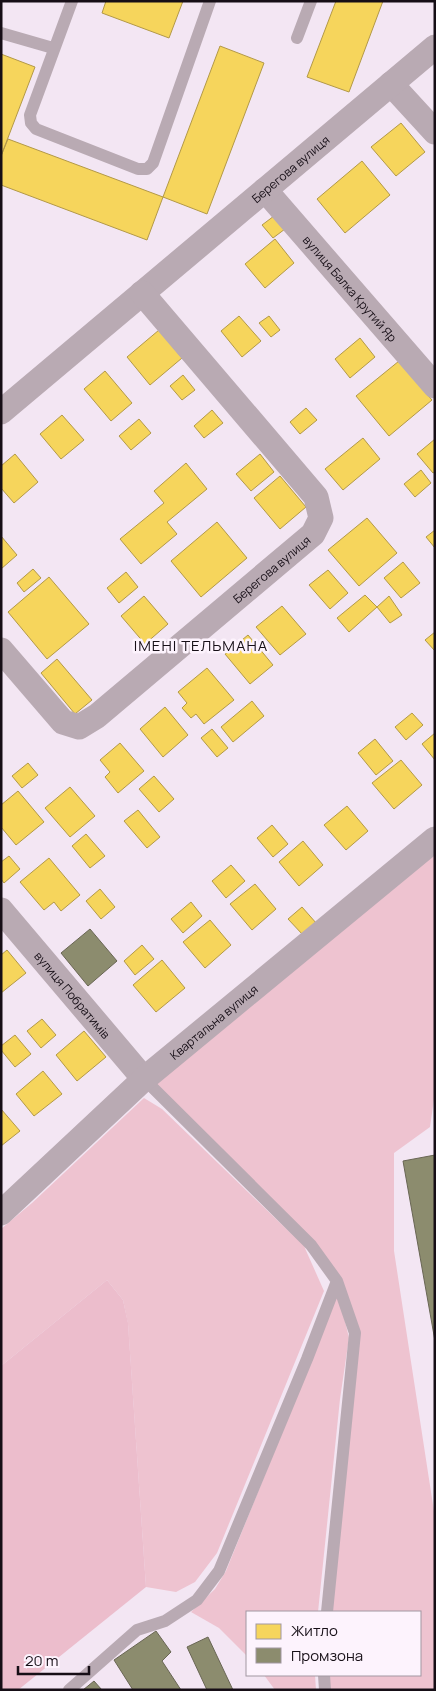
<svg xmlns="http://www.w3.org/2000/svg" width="436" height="1691" font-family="Manrope,sans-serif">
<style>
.green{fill:#eec3d0}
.forest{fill:#ecbdcc}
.homes{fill:#f6d55c;stroke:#b39947}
.industry{fill:#8c8c6e;stroke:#696654}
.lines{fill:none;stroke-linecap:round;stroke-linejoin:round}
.lane{stroke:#b9aab3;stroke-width:12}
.street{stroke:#b9aab3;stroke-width:25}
.labels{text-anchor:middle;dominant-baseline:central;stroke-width:5;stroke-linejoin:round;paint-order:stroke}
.street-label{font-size:12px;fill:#160e16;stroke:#fdf3fd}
.quarter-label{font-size:15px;letter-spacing:1px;fill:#160e16;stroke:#fdf3fd}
</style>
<rect width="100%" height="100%" fill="#f3e6f3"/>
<path class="green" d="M435 839V1092L430 1127 394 1153V1251L435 1518V1690H325L324 1675H420V1612H327L355 1333 337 1281 144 1079Z
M144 1098 162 1109 304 1246 324 1291 217 1553 195 1582 176 1592 146 1587 128 1324 123 1300 107 1280 1 1366V1229L32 1203Z
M337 1287 349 1338 340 1399 318 1612H247V1656L219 1628 191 1612 215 1589 226 1571 311 1361Z
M264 1675H315L316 1690H275Z"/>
<path class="forest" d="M107 1280 123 1300 128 1323 146 1587 18 1690H1V1366Z"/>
<path class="homes" d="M106 1H183L169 38 102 13Z
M336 1H383L349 92 307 77Z
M220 46 264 63 207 214 163 197Z
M1 54 35 67 1 156Z
M401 123 425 152 396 176 371 147Z
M8 139 163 197 147 240 1 185V156Z
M362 161 390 195 345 233 317 199Z
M274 216 285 229 273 238 262 225Z
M275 239 294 263 265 288 245 264Z
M239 316 261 341 242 357 221 331Z
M269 316 280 330 271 337 259 323Z
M159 330 182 358 150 385 127 357Z
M360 338 375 357 350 378 335 359Z
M399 361 432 400 389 436 356 396Z
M105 371 132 403 111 421 84 389Z
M183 375 195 390 182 400 170 386Z
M306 408 317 420 300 434 290 422Z
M212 410 223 423 204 438 194 426Z
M62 415 84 440 61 459 40 434Z
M139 419 151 433 131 450 119 436Z
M363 438 380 459 343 490 325 469Z
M435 439V472L433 473 417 454Z
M15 454 38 482 14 503 1 488V466Z
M260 454 274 472 251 491 236 474Z
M186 463 207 489 167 522 177 534 141 564 120 539 164 503 154 491Z
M421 470 431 483 415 497 404 484Z
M280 476 306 507 280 529 254 498Z
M367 518 397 553 359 586 328 550Z
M217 522 247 558 201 597 171 561Z
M435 530V548L426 537Z
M1 536 17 555 1 569Z
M403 562 420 583 401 598 384 578Z
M33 569 41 578 24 592 17 583Z
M328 570 348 593 330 609 309 585Z
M126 572 138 587 119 603 107 588Z
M49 577 89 624 47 659 8 612Z
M365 595 377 607 349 632 337 618Z
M144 596 168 624 145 644 121 616Z
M389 596 402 615 390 623 377 607Z
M282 606 306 634 280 655 256 627Z
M435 632V651L425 640Z
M248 635 273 665 250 684 225 654Z
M57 659 92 700 75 714 41 673Z
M207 668 234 700 204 724 196 714 191 718 182 708 187 703 178 692Z
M252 701 264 716 233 742 221 727Z
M165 707 188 735 163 757 140 729Z
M412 713 423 725 406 740 395 727Z
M212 729 228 748 217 757 201 738Z
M435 733V760L422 744Z
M375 739 393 761 376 775 358 753Z
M120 743 144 771 118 793 105 777 110 772 100 760Z
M401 760 422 785 394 809 372 783Z
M28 763 38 775 22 788 12 776Z
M154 776 174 799 159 812 139 789Z
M70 787 95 816 70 837 45 808Z
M18 791 44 822 16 845 1 827V805Z
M347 806 368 831 346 850 324 825Z
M138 810 160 837 147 848 124 821Z
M272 825 288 844 273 857 257 838Z
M86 834 105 856 90 868 72 846Z
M303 841 323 865 299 886 279 862Z
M9 856 20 869 4 883 1 879V862Z
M49 858 80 895 61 911 54 902 44 910 20 882Z
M231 865 245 881 226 898 212 881Z
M255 884 276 909 252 930 230 904Z
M100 889 115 907 101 919 86 901Z
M191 902 202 916 183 933 171 919Z
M302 907 317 924 303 935 288 919Z
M210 920 231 945 205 968 183 942Z
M142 945 154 959 135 975 124 961Z
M7 950 26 973 1 993V955Z
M162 960 185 988 156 1012 133 985Z
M42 1019 56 1035 41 1048 27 1031Z
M84 1031 106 1057 77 1081 56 1055Z
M15 1035 31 1054 15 1067 1 1050V1046Z
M43 1071 62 1094 34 1116 16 1094Z
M1 1109 20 1131 1 1146Z"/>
<path class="industry" d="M90 929 117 961 88 986 61 953Z
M435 1155V1341L403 1161Z
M156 1631 171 1652 162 1661 181 1690H133L114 1660Z
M208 1637 233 1690H207L187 1647Z
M94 1681 102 1690H83Z"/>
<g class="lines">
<path class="lane" d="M72 1 30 115 31 123 36 129 138 169H147L153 163 210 1
M1 33 53 48
M297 38 311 1
M144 1079 311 1245 337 1281 355 1333 327 1612
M324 1675 325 1690
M69 1690 137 1630 165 1621 197 1600 219 1571 307 1359 337 1281"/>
<g class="street">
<path d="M391 84 435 132"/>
<path id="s1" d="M265 190 435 386"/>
<path id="s2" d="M1 412 435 47"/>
<path id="s3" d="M1 650 63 722 79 727 97 716 313 534 321 518 316 497 142 293"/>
<path id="s4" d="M1 910 144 1079"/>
<path id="s5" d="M1 1213 144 1079 435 839"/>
</g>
</g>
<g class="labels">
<g class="street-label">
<text stroke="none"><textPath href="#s2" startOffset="378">Берегова вулиця</textPath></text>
<text stroke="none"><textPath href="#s1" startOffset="130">вулиця Балка Крутий Яр</textPath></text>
<text stroke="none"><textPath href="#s3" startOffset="361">Берегова вулиця</textPath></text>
<text stroke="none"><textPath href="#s4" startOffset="111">вулиця Побратимів</textPath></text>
<text stroke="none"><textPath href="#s5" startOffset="286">Квартальна вулиця</textPath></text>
</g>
<g class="quarter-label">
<text x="201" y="645">ІМЕНІ ТЕЛЬМАНА</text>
</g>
</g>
<rect width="436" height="1691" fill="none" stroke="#160e16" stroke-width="5"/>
<rect x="246" y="1611" width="175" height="65" fill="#fdf3fd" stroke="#a197a1"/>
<rect x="256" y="1624" width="25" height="15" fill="#f6d55c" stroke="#a197a1"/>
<text x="291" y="1636" font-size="15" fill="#160e16">Житло</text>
<rect x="256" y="1648" width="25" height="15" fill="#8c8c6e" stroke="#a197a1"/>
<text x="291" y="1661" font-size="15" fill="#160e16">Промзона</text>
<path d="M18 1666v8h71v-8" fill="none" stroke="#160e16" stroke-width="2.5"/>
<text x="25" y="1666" font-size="15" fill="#160e16" stroke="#fdf3fd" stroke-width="4" paint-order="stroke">20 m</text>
</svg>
